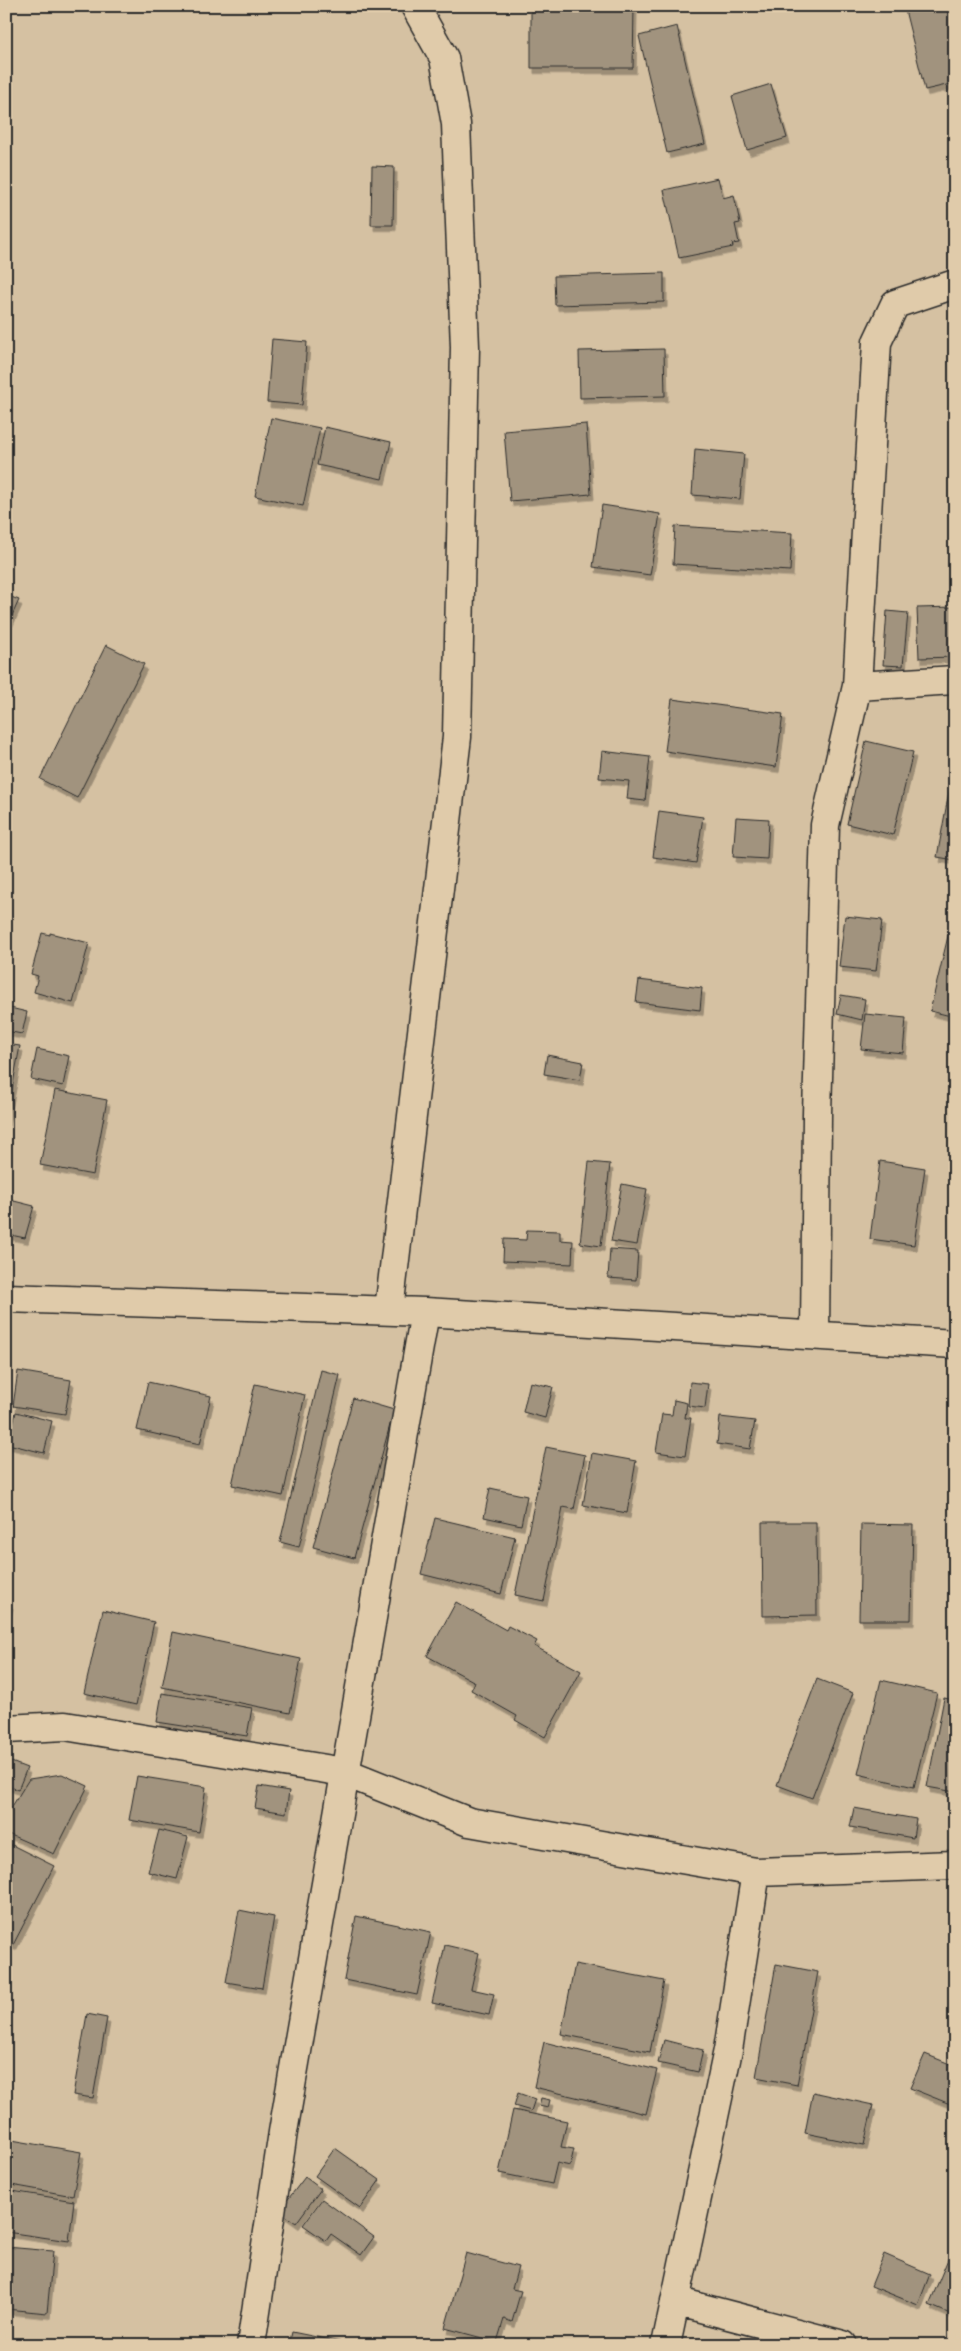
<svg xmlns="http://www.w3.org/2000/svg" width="961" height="2351" font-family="'Indie Flower',sans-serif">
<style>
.building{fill:#a1937e;stroke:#2b2b2b;filter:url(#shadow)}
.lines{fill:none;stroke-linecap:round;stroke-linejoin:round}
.minor-casing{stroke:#2b2b2b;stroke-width:31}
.minor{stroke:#e0cbaa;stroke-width:28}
</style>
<defs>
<filter id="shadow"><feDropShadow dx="3" dy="5.5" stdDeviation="0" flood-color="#0004"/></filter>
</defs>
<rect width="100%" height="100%" fill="#d5c1a2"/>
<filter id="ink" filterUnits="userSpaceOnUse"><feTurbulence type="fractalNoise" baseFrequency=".02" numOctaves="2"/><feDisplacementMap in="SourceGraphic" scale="10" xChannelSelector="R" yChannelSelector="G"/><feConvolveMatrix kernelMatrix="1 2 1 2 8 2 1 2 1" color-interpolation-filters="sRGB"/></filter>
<g filter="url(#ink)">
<path class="building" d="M531 6H634L633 68H531Z
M904 6H954L955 83 925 90Z
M677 26 705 144 667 153 639 36Z
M771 84 787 138 747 150 732 96Z
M372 166 394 167 393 225H371Z
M718 178 723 198 734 195 740 223 735 224 739 243 732 244 733 247 679 258 664 190Z
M664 273V302L555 305 554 276Z
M272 339 307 342 302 405 267 402Z
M664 349 665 396 580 398 579 351Z
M271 418 320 428 303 506 255 496Z
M586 424 591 494 510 501 504 431Z
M325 427 391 442 382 479 317 465Z
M695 449 744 454 740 499 692 495Z
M602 505 660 514 650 575 593 567Z
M675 526 792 533 790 571 673 564Z
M6 595 19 600 6 629Z
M955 607V657L919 658 917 608Z
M887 611 908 613 903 666 883 665Z
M106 645 144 664 77 798 40 779Z
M672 699 783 714 776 767 665 751Z
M866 741 913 752 893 835 847 824Z
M602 751 650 757 645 801 627 799 629 781 599 778Z
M951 781H955V860L937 857Z
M659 811 703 817 696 863 653 857Z
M736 817 769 819 767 859 733 857Z
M845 916 882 920 876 971 839 967Z
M949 932 955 933V1017L930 1011Z
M42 933 50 935V933L89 943 73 1003 34 992 38 976 31 974Z
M639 980 702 988 700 1010 636 1002Z
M841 995 865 999 862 1020 837 1014Z
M6 1007 27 1012 22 1034 6 1031Z
M865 1014 906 1018 903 1053 861 1049Z
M6 1044 20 1046 6 1121Z
M37 1049 69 1056 63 1086 31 1079Z
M547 1055 583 1062 580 1080 544 1074Z
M55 1090 107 1100 93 1175 40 1165Z
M880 1161 925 1168 914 1245 870 1239Z
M589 1162 610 1164 601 1246 580 1243Z
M622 1184 647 1189 637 1245 611 1241Z
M6 1199 34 1206 25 1238 6 1234Z
M527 1230 560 1231V1240L573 1241 572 1264 503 1261 504 1239 526 1240Z
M610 1249 638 1251 636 1280 608 1278Z
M321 1370 340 1375 299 1547 280 1542Z
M18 1371 71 1380 65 1414 13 1406Z
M148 1382 211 1396 200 1444 137 1430Z
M530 1382 553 1387 545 1418 523 1412Z
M690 1382 708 1384 705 1408 688 1406Z
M255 1384 305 1395 283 1496 232 1485Z
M353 1398 394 1410 354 1558 313 1547Z
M674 1400 687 1403 685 1418H691L685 1456 656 1452 662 1414 672 1415Z
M16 1412 52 1421 44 1453 8 1444Z
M720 1417 755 1421 750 1449 717 1444Z
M546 1447 585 1455 574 1509 563 1507 544 1601 515 1595Z
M592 1453 636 1461 627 1513 583 1505Z
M490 1488 527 1496 521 1525 484 1517Z
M435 1518 515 1537 501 1594 421 1574Z
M762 1522H816L817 1615 763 1616Z
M861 1524 913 1525 911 1620H859Z
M6 1602 10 1603 6 1619Z
M456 1602 506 1630 508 1626 537 1641 534 1646 581 1671 545 1737 515 1720 517 1716 471 1690 475 1682 427 1656Z
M103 1610 154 1622 136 1705 84 1693Z
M173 1632 301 1659 290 1713 162 1687Z
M817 1679 853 1693 812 1798 777 1785Z
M881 1680 937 1693 914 1787 858 1774Z
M162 1693 252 1708 247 1736 157 1722Z
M944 1698 955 1700V1792L927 1787Z
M6 1760 27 1768 18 1790 6 1785Z
M62 1774 88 1786 54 1854 6 1833V1816L29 1779Z
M137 1776 206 1787 199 1832 129 1820Z
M259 1786 289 1791 286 1813 255 1808Z
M854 1808 916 1819 913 1838 850 1827Z
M159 1830 188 1837 177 1879 148 1872Z
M6 1842 54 1866 13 1945 6 1942Z
M239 1910 274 1917 262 1988 226 1982Z
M356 1916 431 1932 417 1995 344 1980Z
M445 1945 479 1953 471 1989 494 1994 489 2015 432 2003Z
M575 1964 664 1981 650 2052 561 2034Z
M776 1964 818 1972 797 2085 756 2077Z
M87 2014 107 2018 93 2098 73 2095Z
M664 2040 703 2050 698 2072 658 2063Z
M544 2042 657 2070 646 2114 534 2087Z
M925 2054 955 2066V2106L910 2088Z
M813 2092 873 2105 864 2145 805 2133Z
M518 2093 535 2099 531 2111 514 2106Z
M541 2098 550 2100 548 2108 539 2106Z
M513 2110 567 2121 561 2147 574 2149 570 2166 557 2163 552 2184 499 2173Z
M6 2139 81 2152 73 2196 6 2184Z
M335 2148 380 2180 360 2208 315 2176Z
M305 2177 321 2189 296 2223 279 2211Z
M6 2190 74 2201 69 2241 6 2232Z
M322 2199 374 2237 361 2255 331 2234 326 2241 303 2225Z
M955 2242V2316L929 2305Z
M6 2247 53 2251 47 2313 6 2309Z
M466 2253 518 2267 512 2289 521 2291 512 2322 504 2319 497 2342 445 2328Z
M884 2254 930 2274 918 2305 871 2286Z
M292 2332 356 2345H289Z"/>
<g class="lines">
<defs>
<path id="minor" d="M857 686 955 680
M6 1298 425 1312 955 1344
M389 1310 457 737 465 347 456 124 444 58 415 6
M815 1335 817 1114 825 825 857 686 877 342 895 304 955 284
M6 1729 65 1726 344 1772 469 1822 756 1872 955 1865
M675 2301 843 2345
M251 2345 283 2132 425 1312
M666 2345 728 2050 756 1872"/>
</defs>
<use href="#minor" class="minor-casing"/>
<use href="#minor" class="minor"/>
</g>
</g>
<rect width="961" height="2351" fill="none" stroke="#e0cbaa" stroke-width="25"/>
<rect x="12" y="12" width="936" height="2326" fill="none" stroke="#2b2b2b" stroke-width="2" filter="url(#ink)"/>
</svg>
